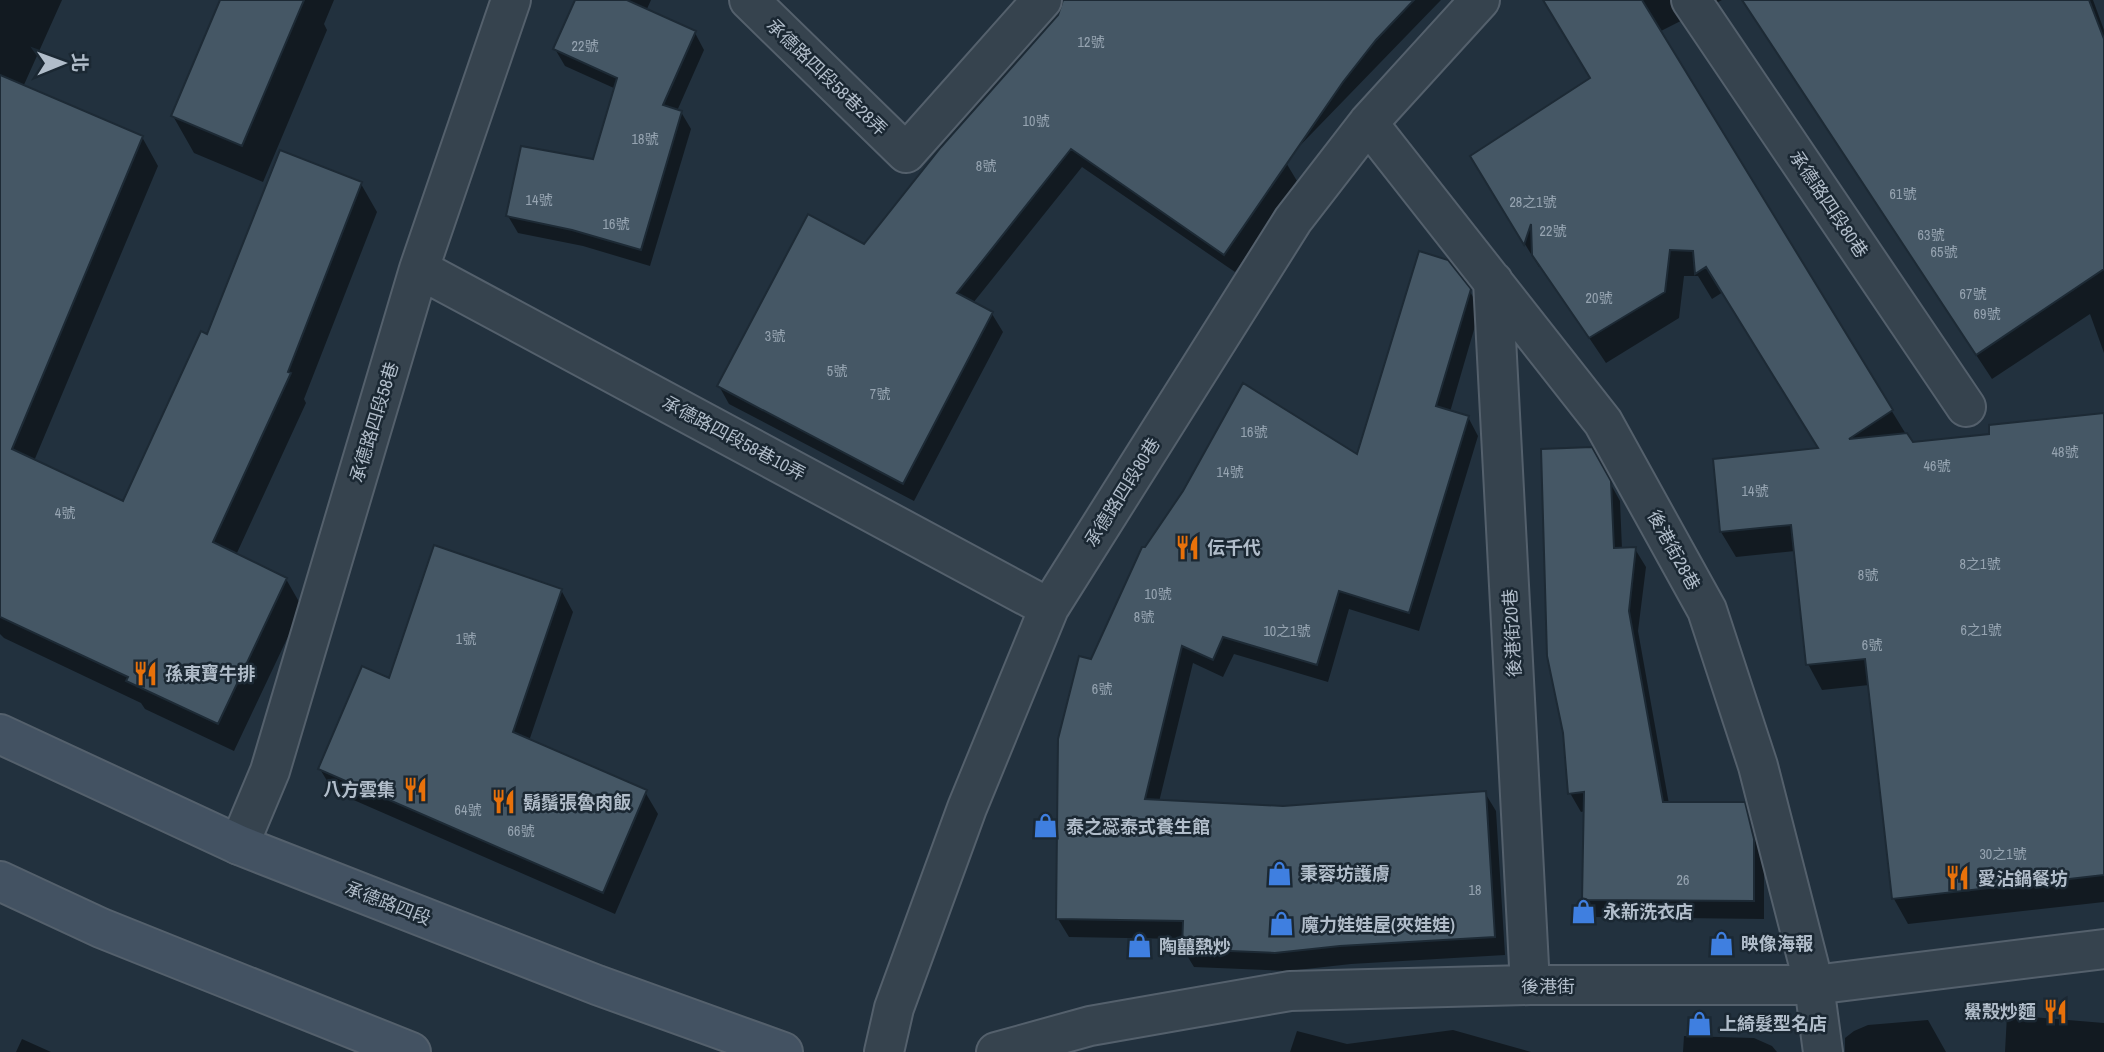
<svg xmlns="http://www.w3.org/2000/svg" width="2104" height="1052" font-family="'Archivo Narrow','Noto Sans TC',sans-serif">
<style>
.shadow{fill:#0007}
.building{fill:#455765;stroke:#1d2a35;stroke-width:2}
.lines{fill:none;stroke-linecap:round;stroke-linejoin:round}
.street-casing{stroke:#54606c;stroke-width:42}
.secondary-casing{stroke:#54606c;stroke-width:42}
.street{stroke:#36434e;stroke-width:38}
.secondary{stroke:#435262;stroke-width:38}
.labels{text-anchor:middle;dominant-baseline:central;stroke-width:5;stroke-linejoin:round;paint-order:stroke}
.number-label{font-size:14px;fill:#96a4b1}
.street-label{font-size:18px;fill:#b1bdca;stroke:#1b2833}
.poi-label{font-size:18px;font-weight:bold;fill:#b1bdca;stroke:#1b2833;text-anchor:start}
</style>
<rect width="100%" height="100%" fill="#22313e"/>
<path class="shadow" d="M0 0H62L23 87 142 137 158 166 34 461 124 503 208 336 361 184 377 212 304 399 306 403 236 555 286 579 302 607 234 751 145 709 141 703 4 638 0 634Z
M220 0H334L324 24 327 30 263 182 194 153 173 116Z
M577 0H651L646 11 695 33 704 50 677 111 681 112 691 129 650 266 583 246 518 233 508 216 594 161 616 89 565 66 555 49Z
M1065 0H1441L1285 161 1297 181 1235 272 1082 167 973 303 992 314 1003 332 914 501 729 404 719 386 864 247 1060 16Z
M1544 0H1722L1659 32 1912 444 1991 436 2104 415V902L1908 924 1894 899 1869 685 1822 690 1808 664 1795 551 1736 557 1721 532 1820 450 1723 292 1712 299 1698 276H1684L1679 318 1606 363 1540 265 1539 267 1487 182 1592 79Z
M1742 0H2093L2104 30V353L2090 314 1992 379Z
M1469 290 1480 309 1450 412 1468 417 1478 436 1419 631 1349 609 1328 682 1234 654 1223 677 1193 663 1159 802 1283 807 1485 793 1496 811 1505 955 1351 964 1288 971 1194 967 1183 949 1184 939 1069 937 1058 919 1092 662 1358 457Z
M1591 448 1620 501 1622 549H1635L1646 567 1638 631 1669 804H1744L1754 823 1764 859V919L1595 917 1584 899 1585 811 1581 812 1570 793Z
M561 590 573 612 529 741 645 792 658 814 615 914 333 791 320 769Z
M2007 1015 2104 1023V1052H2005Z
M1928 1020 1946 1052H1845V1038L1854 1031 1868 1025Z
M1453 1030 1531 1052H1290L1297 1031 1347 1044Z
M1684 1036 1754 1038 1772 1046 1777 1052H1683Z
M22 1039 51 1052H16Z"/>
<path class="building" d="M220 0H304L242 146 171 116Z
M575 0H627L696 31 663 105 682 111 641 250 572 230 506 216 521 146 593 159 617 78 553 49Z
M1063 0H1414L1376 40 1343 82 1224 255 1071 149 957 293 993 312 903 484 717 386 808 214 864 244 941 147 1058 15Z
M1543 0H1642L1893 410 1849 439 1907 433 1913 442 1989 434V425L2104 413V875L1892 899 1865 659 1806 665 1791 525 1720 532 1713 459 1818 448 1706 267 1695 274 1693 251 1670 250 1665 292 1589 338 1532 255 1531 224 1524 245 1470 156 1590 78Z
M1742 0H2089L2104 39V269L1976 355Z
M0 75 143 136 12 449 123 501 201 331 207 334 280 150 362 182 288 372 291 373 213 542 287 578 218 724 126 681 128 677 0 617Z
M1419 251 1448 260 1471 289 1436 406 1469 416 1409 613 1339 591 1317 665 1223 637 1213 660 1182 646 1145 799 1283 806 1486 791 1495 937 1340 946 1275 953 1182 949 1183 921 1056 919 1058 739 1079 656 1091 659 1142 547H1145L1183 491 1243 383 1357 454Z
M1592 447 1611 481 1614 548 1636 547 1629 611 1663 802H1745L1754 839V901L1582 900 1584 792 1568 794 1563 733 1547 656 1541 449Z
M434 545 562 589 513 732 647 790 603 893 318 769 362 666 389 678Z"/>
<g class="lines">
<defs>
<path id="street" d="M749 0 906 153 1042 0
M1691 0 1966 407
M1368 123 1603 422 1707 610 1758 766 1814 985 1823 1052
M419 269 1049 608
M1493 281 1530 985
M239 845 270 771 419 269 511 0
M884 1052 894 1008 967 808 1049 608 1293 220 1368 123 1480 0
M996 1052 1090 1026 1290 991 1530 985H1814L2104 949"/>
<path id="secondary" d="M0 734 239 845 597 985 783 1052
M0 881 101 928 411 1052"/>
</defs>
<use href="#street" class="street-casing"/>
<use href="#secondary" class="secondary-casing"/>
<use href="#street" class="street"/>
<use href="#secondary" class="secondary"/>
</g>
<defs>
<symbol id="restaurant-bare" viewBox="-9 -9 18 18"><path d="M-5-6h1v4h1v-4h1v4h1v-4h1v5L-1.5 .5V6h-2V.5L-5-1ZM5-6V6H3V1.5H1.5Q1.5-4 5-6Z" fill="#e8710a" stroke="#1b2833" stroke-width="2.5" paint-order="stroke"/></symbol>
<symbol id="shop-bare" viewBox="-9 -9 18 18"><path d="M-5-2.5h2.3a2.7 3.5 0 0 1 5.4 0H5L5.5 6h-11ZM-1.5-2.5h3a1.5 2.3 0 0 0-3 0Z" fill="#3f7fe0" stroke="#1b2833" stroke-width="2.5" paint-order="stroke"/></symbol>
</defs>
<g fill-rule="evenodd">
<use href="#restaurant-bare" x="1170" y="530" width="35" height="35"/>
<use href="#restaurant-bare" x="128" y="656" width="35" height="35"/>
<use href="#restaurant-bare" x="398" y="772" width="35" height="35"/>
<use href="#restaurant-bare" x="486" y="784" width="35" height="35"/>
<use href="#shop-bare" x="1028" y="808" width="35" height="35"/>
<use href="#shop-bare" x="1262" y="856" width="35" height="35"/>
<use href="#restaurant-bare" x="1940" y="860" width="35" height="35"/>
<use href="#shop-bare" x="1566" y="894" width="35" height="35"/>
<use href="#shop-bare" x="1264" y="906" width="35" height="35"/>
<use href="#shop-bare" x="1704" y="926" width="35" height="35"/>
<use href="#shop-bare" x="1122" y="928" width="35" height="35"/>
<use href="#restaurant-bare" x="2038" y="994" width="35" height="35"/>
<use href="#shop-bare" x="1682" y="1006" width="35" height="35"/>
</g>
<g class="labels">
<g class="number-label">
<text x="1091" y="42">12號</text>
<text x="585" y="46">22號</text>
<text x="1036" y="121">10號</text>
<text x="645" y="139">18號</text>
<text x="986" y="166">8號</text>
<text x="1903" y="194">61號</text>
<text x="539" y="200">14號</text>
<text x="1533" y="202">28之1號</text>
<text x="616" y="224">16號</text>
<text x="1553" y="231">22號</text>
<text x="1931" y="235">63號</text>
<text x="1944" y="252">65號</text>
<text x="1973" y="294">67號</text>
<text x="1599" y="298">20號</text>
<text x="1987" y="314">69號</text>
<text x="775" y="336">3號</text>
<text x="837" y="371">5號</text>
<text x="880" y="394">7號</text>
<text x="1254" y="432">16號</text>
<text x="2065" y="452">48號</text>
<text x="1937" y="466">46號</text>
<text x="1230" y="472">14號</text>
<text x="1755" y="491">14號</text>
<text x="65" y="513">4號</text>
<text x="1980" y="564">8之1號</text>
<text x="1868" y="575">8號</text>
<text x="1158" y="594">10號</text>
<text x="1144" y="617">8號</text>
<text x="1981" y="630">6之1號</text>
<text x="1287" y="631">10之1號</text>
<text x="466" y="639">1號</text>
<text x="1872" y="645">6號</text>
<text x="1102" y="689">6號</text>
<text x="468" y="810">64號</text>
<text x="521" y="831">66號</text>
<text x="2003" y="854">30之1號</text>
<text x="1683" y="880">26</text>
<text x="1475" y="890">18</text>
</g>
<g class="street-label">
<text transform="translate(827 77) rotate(44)">承德路四段58巷28弄</text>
<text transform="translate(1829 204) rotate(56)">承德路四段80巷</text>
<text transform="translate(374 422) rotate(-73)">承德路四段58巷</text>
<text transform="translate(734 438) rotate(28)">承德路四段58巷10弄</text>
<text transform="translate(1122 492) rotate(-58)">承德路四段80巷</text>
<text transform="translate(1674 550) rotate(61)">後港街28巷</text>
<text transform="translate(1512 633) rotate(-93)">後港街20巷</text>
<text transform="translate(388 903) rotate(21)">承德路四段</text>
<text x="1548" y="986">後港街</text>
</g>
<g class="poi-label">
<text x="1207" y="547">伝千代</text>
<text x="165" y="673">孫東寶牛排</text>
<text x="395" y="789" text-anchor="end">八方雲集</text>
<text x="523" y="802">鬍鬚張魯肉飯</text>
<text x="1066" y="826">泰之蕊泰式養生館</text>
<text x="1300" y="873">秉蓉坊護膚</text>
<text x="1978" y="878">愛沾鍋餐坊</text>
<text x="1603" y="911">永新洗衣店</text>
<text x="1301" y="924">魔力娃娃屋(夾娃娃)</text>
<text x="1741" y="943">映像海報</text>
<text x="1159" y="946">陶囍熱炒</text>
<text x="2036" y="1011" text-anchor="end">鱟殼炒麵</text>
<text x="1719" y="1023">上綺髮型名店</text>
</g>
</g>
<g transform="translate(63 63) rotate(89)" stroke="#1b2833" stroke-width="5" paint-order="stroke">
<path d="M0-5L12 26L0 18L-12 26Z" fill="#b1bdca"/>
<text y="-10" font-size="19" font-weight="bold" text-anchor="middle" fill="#b1bdca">北</text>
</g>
</svg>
